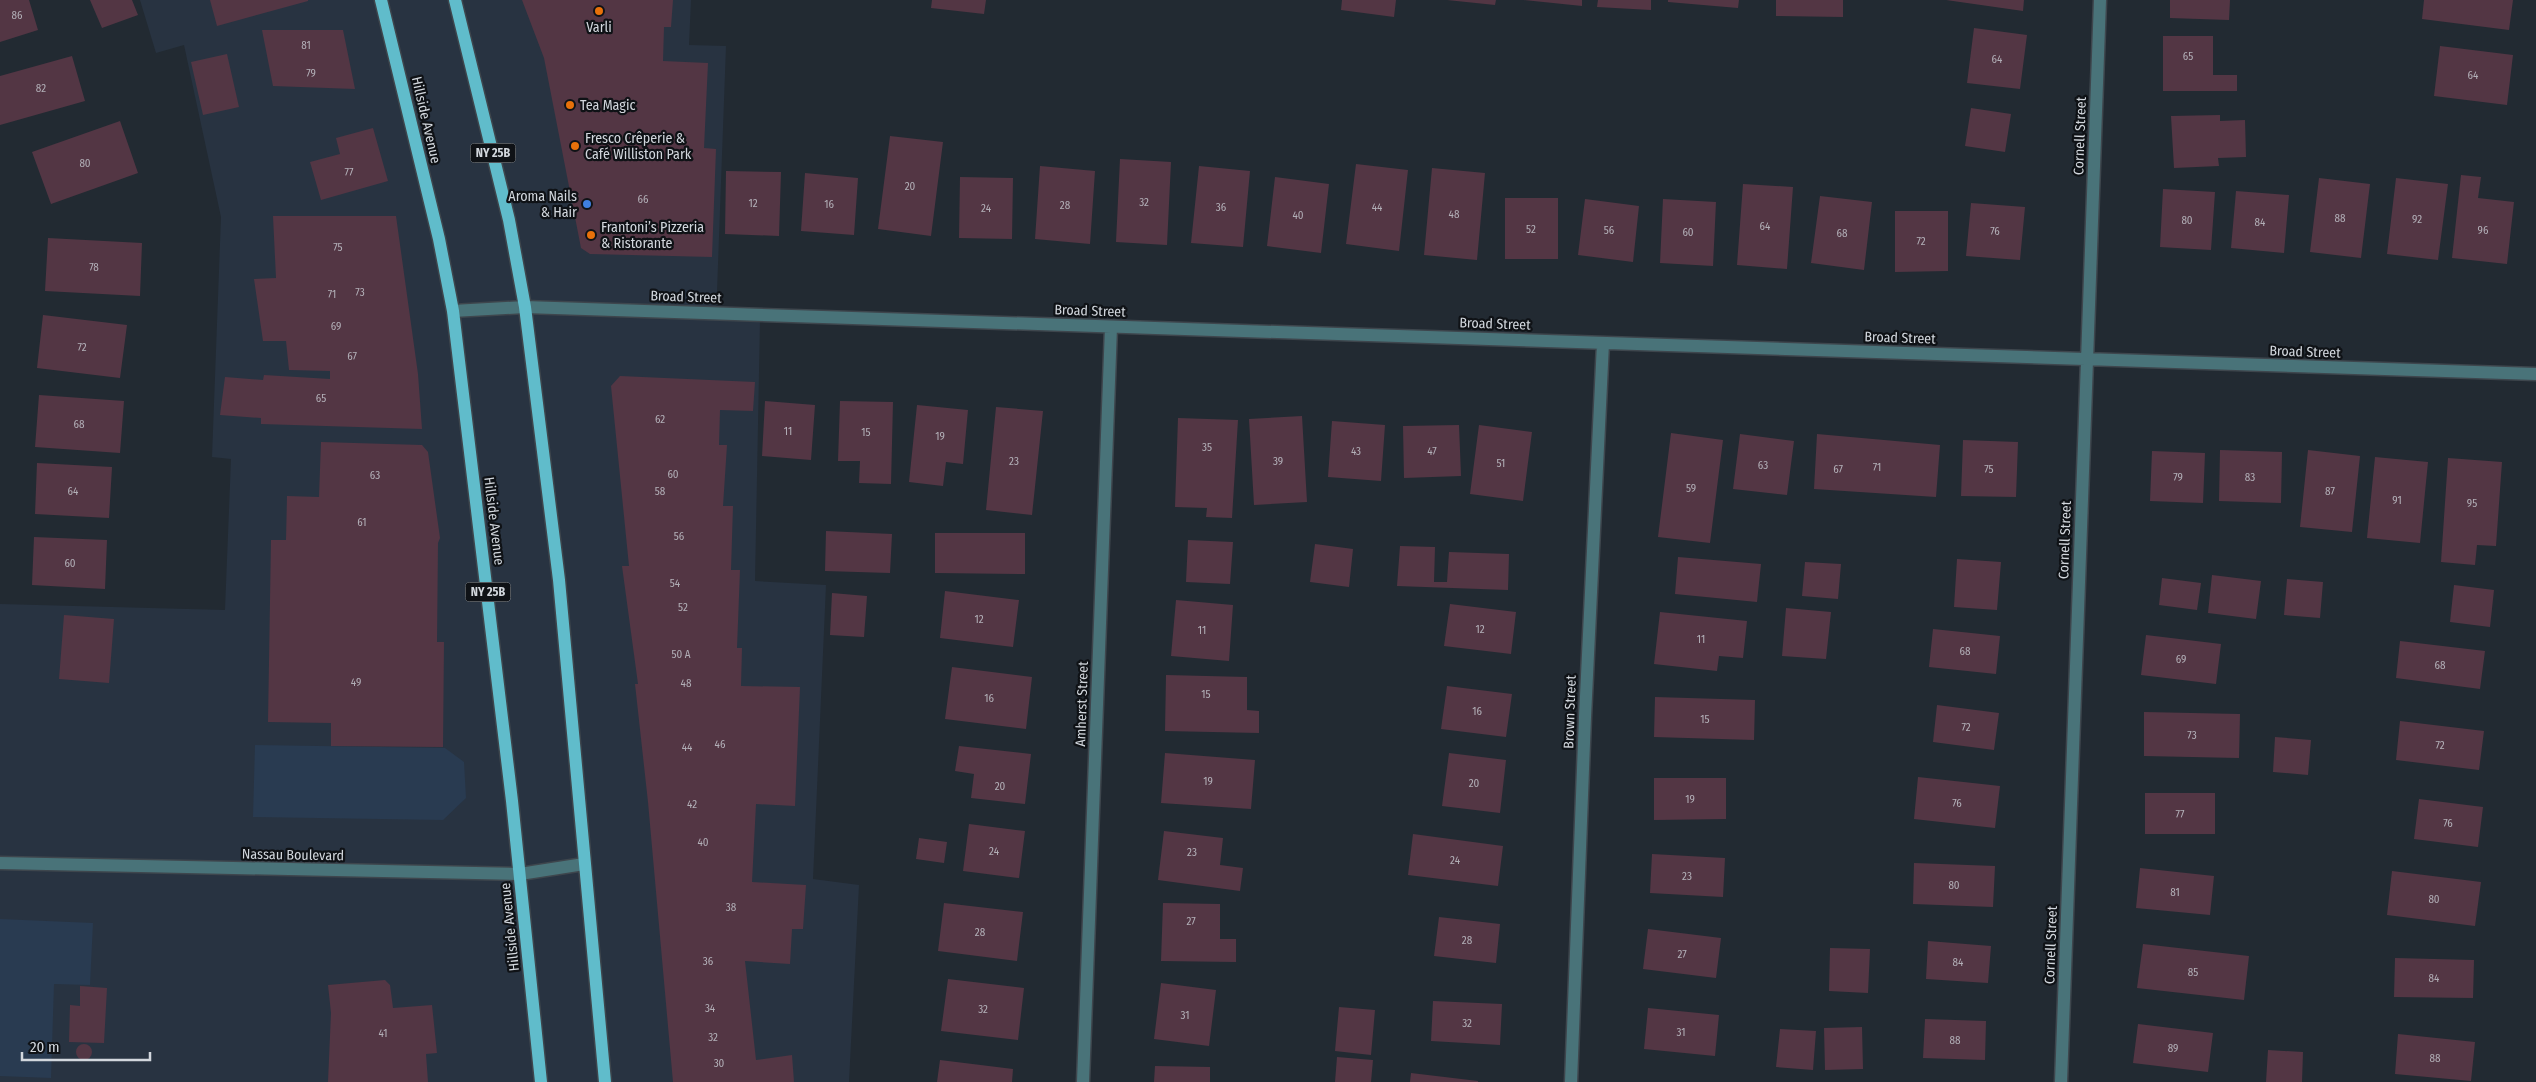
<svg xmlns="http://www.w3.org/2000/svg" width="2536" height="1082" font-family="'Fira Sans Condensed',sans-serif">
<style>
.built{fill:#283341}
.green{fill:#293b51}
.building{fill:#533644}
.lines{fill:none;stroke-linecap:round;stroke-linejoin:round}
.minor-casing{stroke:#3e464d;stroke-width:15}
.major-casing{stroke:#3e464d;stroke-width:15}
.minor{stroke:#497379;stroke-width:12}
.major{stroke:#60bccb;stroke-width:12}
.food-dot{fill:#e8710a;stroke:#0f1216;stroke-width:2}
.shop-dot{fill:#3f7fe0;stroke:#0f1216;stroke-width:2}
.labels{text-anchor:middle;dominant-baseline:central;stroke-width:4.5;stroke-linejoin:round;paint-order:stroke}
.number-label{font-size:11px;fill:#b2afb7}
.shield{fill:#0f1216;stroke:#989ca1;stroke-width:1}
.shield-label{font-size:12px;font-weight:bold;fill:#d2d7dd}
.poi-label{font-size:14px;fill:#d2d7dd;stroke:#0f1216;text-anchor:start}
.street-label{font-size:14px;fill:#d2d7dd;stroke:#0f1216}
</style>
<rect width="100%" height="100%" fill="#222a32"/>
<path class="built" d="M140 0H691L689 45 726 46 716 319 760 320 755 581 826 585 813 879 859 885 849 1082H0V604L225 610 231 459 212 457 221 217 184 45 156 53Z"/>
<path class="green" d="M255 745 445 748 464 762 466 798 443 820 253 817Z
M0 919 93 923 90 985 54 984 51 1078 0 1076Z"/>
<path class="building" d="M0 0H29L38 30 0 42Z
M90 0H132L138 15 102 28Z
M210 0H308V1L217 26Z
M522 0H673L671 27H664L663 61 708 63 704 148 716 149 712 257 590 254 581 248 544 58Z
M932 0H986L984 14 931 8Z
M1342 0H1396L1394 17 1341 10Z
M1447 0H1496L1495 5Z
M1523 0H1582V6Z
M1598 0H1651V10L1597 7Z
M1668 0H1739L1738 8 1668 2Z
M1776 0H1843V17L1776 16Z
M1946 0H2024L2023 11Z
M2170 0H2230L2229 20 2170 18Z
M2424 0H2513L2509 30 2422 19Z
M1974 28 2027 35 2020 89 1967 83Z
M262 30H343L355 89 273 86Z
M2163 36H2213V75H2237V91H2163Z
M2440 46 2513 55 2507 105 2434 96Z
M227 54 239 107 203 115 191 62Z
M72 56 85 101 0 125V76Z
M1971 108 2011 114 2005 152 1965 146Z
M2220 115V121L2245 120 2246 157 2218 158 2219 166 2174 168 2171 116Z
M120 121 138 173 51 204 32 152Z
M373 128 388 181 321 200 310 162 340 154 336 138Z
M890 136 943 142 931 236 878 229Z
M1120 159 1171 162 1167 245 1116 242Z
M1356 164 1408 170 1399 251 1346 244Z
M1040 166 1095 171 1090 244 1035 239Z
M1199 166 1250 171 1243 247 1191 243Z
M1432 168 1485 173 1477 260 1424 255Z
M726 171 781 172 779 236 725 234Z
M805 173 858 178 854 235 801 231Z
M2461 175 2481 177 2478 198 2514 202 2507 264 2452 258Z
M960 177 1013 178 1012 239 959 238Z
M1275 177 1329 184 1321 253 1267 246Z
M2319 178 2370 184 2361 258 2310 252Z
M2396 178 2448 184 2438 260 2387 254Z
M1743 184 1793 187 1787 269 1737 265Z
M2163 189 2215 192 2211 250 2160 247Z
M2236 191 2289 195 2284 253 2231 248Z
M1820 196 1872 202 1864 270 1811 263Z
M1505 198H1558V259H1505Z
M1585 199 1639 206 1633 262 1578 255Z
M1663 199 1716 202 1713 266 1660 263Z
M1971 203 2025 207 2020 260 1966 256Z
M1895 211H1948V271L1895 272Z
M273 216H396L418 374 422 429 261 424V418L220 415 225 377 263 380 264 375 330 379V371L289 370 286 341H263L254 279 276 278Z
M48 238 142 243 140 296 45 291Z
M43 315 127 325 120 378 37 368Z
M620 376 755 382 753 411 720 410 719 445H727L723 506H733L731 570H740L737 648H742L741 686 800 687 795 806 756 804 752 882 806 885 803 929H792L790 964 745 961 756 1060 792 1055 794 1082H673L648 802 635 684H638L622 566H629L611 386Z
M39 395 124 401 120 453 35 447Z
M765 401 815 405 811 460 762 456Z
M840 401 893 402 891 484 859 483 860 461H838Z
M917 405 968 410 963 464 946 462 943 486 909 482Z
M996 407 1043 411 1032 515 986 510Z
M1302 416 1307 502 1254 505 1249 419Z
M1178 418 1238 420 1232 518 1206 517 1207 508 1175 507Z
M1332 421 1385 425 1381 481 1328 477Z
M1459 425 1461 476 1404 478 1403 426Z
M1479 425 1532 432 1523 501 1470 494Z
M1671 433 1723 440 1710 543 1658 537Z
M1740 434 1794 441 1787 495 1733 489Z
M1817 434 1940 445 1936 497 1814 489Z
M1963 440 2018 442 2016 497 1961 496Z
M321 442 422 445 428 452 440 538 438 543 437 642H444L443 747 331 746V723L268 722 271 540H286L287 496 319 497Z
M2220 450 2282 452 2281 503 2219 501Z
M2308 450 2360 456 2352 532 2300 527Z
M2152 451 2205 453 2203 503 2150 501Z
M2375 457 2428 462 2420 543 2367 538Z
M2448 458 2502 462 2496 546 2477 545 2475 565 2441 562Z
M37 463 112 467 109 518 35 514Z
M826 531 892 534 890 573 825 571Z
M935 533H1025V574L935 573Z
M34 537 107 540 105 589 32 585Z
M1188 540 1233 542 1230 584 1186 582Z
M1315 544 1353 549 1349 587 1310 582Z
M1400 546 1435 547 1434 582H1447L1449 552 1509 554 1508 590 1397 586Z
M1678 557 1761 564 1757 602 1675 594Z
M1957 559 2001 562 1997 610 1954 607Z
M1805 562 1841 564 1838 599 1802 596Z
M2212 575 2261 581 2256 619 2208 613Z
M2162 578 2201 583 2197 610 2159 605Z
M2287 579 2323 582 2320 618 2284 615Z
M2454 585 2494 590 2490 627 2450 622Z
M945 591 1019 600 1013 647 940 638Z
M832 593 867 596 864 637 830 635Z
M1176 600 1233 605 1229 661 1171 656Z
M1450 604 1516 612 1511 654 1444 646Z
M1786 608 1831 612 1826 659 1782 656Z
M1660 612 1747 621 1743 658 1719 656 1717 671 1654 664Z
M64 615 114 619 109 683 59 679Z
M1933 629 2000 636 1996 674 1929 667Z
M2146 635 2221 644 2216 684 2141 675Z
M2400 641 2485 651 2480 689 2396 678Z
M952 667 1032 677 1026 729 945 719Z
M1166 675 1247 677V710L1259 711V733L1165 731Z
M1447 686 1512 694 1506 737 1441 729Z
M1655 697 1755 700 1754 740 1654 737Z
M1937 705 1999 713 1994 750 1933 742Z
M2144 712 2240 714 2239 758 2144 756Z
M2400 721 2484 731 2479 770 2396 760Z
M2275 737 2311 740 2308 775 2273 772Z
M959 746 1031 754 1025 804 971 798 974 774 955 771Z
M1165 753 1255 760 1251 809 1161 803Z
M1449 753 1506 760 1500 813 1442 806Z
M1918 777 2000 786 1995 828 1914 819Z
M1654 778H1726V819L1654 820Z
M2145 793H2215V834H2145Z
M2419 799 2483 807 2478 847 2414 839Z
M969 824 1025 831 1019 878 963 871Z
M1164 831 1223 838 1220 865 1243 868 1240 891 1158 880Z
M1413 834 1503 846 1498 886 1408 875Z
M919 838 947 842 944 863 916 859Z
M1652 854 1725 858 1723 897 1650 893Z
M1914 863 1995 866 1993 907 1913 904Z
M2140 868 2214 876 2210 915 2136 908Z
M2392 871 2481 882 2475 926 2387 915Z
M944 903 1023 912 1017 961 938 951Z
M1163 903 1220 904V939H1236V962L1161 961Z
M1439 917 1500 924 1496 963 1434 956Z
M1648 929 1721 938 1716 978 1643 969Z
M1928 941 1991 946 1988 983 1926 979Z
M2143 944 2249 956 2244 1000 2137 988Z
M1830 948 1870 949 1868 993 1829 991Z
M2395 958 2474 960 2473 998 2394 997Z
M948 979 1024 988 1018 1040 941 1031Z
M385 980 390 985 393 1008 432 1005 437 1053 426 1054 428 1082H328L331 1013 328 985Z
M1161 983 1216 990 1209 1046 1154 1039Z
M80 986 107 988 104 1043 69 1042 70 1005 80 1006Z
M1433 1001 1502 1004 1500 1045 1431 1041Z
M1339 1007 1375 1010 1371 1055 1335 1051Z
M1648 1008 1719 1015 1715 1056 1644 1049Z
M1925 1019 1986 1021 1985 1060 1923 1058Z
M2138 1024 2213 1033 2208 1072 2133 1063Z
M1862 1027 1863 1069 1825 1070 1824 1028Z
M1780 1029 1816 1031 1813 1070 1776 1067Z
M2398 1034 2475 1042 2471 1081 2395 1074Z
M76 1052a8 8 0 1 1 16 0a8 8 0 1 1-16 0Z
M2268 1050 2303 1052 2302 1082H2266Z
M1337 1057 1373 1060 1371 1082H1335Z
M940 1060 1013 1069 1012 1082H937Z
M1155 1066 1210 1067V1082H1154Z
M1411 1073 1478 1081V1082H1410Z"/>
<g class="lines">
<defs>
<path id="minor" d="M453 311 525 307 2536 374
M0 863 520 874 584 864
M1083 1082 1111 327
M1571 1082 1585 717 1603 343
M2061 1082 2100 0"/>
<path id="major" d="M381 0 439 239 453 311 512 801 541 1082
M455 0 509 220 525 307 559 580 605 1082"/>
</defs>
<use href="#minor" class="minor-casing"/>
<use href="#major" class="major-casing"/>
<use href="#minor" class="minor"/>
<use href="#major" class="major"/>
</g>
<g class="food-dot">
<circle cx="599" cy="11" r="5"/>
<circle cx="570" cy="105" r="5"/>
<circle cx="575" cy="146" r="5"/>
<circle cx="591" cy="235" r="5"/>
</g>
<circle class="shop-dot" cx="587" cy="204" r="5"/>
<g class="labels">
<g class="number-label">
<text x="17" y="15">86</text>
<text x="306" y="45">81</text>
<text x="2188" y="56">65</text>
<text x="1997" y="59">64</text>
<text x="311" y="73">79</text>
<text x="2473" y="75">64</text>
<text x="41" y="88">82</text>
<text x="85" y="163">80</text>
<text x="349" y="172">77</text>
<text x="910" y="186">20</text>
<text x="643" y="199">66</text>
<text x="1144" y="202">32</text>
<text x="753" y="203">12</text>
<text x="829" y="204">16</text>
<text x="1065" y="205">28</text>
<text x="1221" y="207">36</text>
<text x="1377" y="207">44</text>
<text x="986" y="208">24</text>
<text x="1454" y="214">48</text>
<text x="1298" y="215">40</text>
<text x="2340" y="218">88</text>
<text x="2417" y="219">92</text>
<text x="2187" y="220">80</text>
<text x="2260" y="222">84</text>
<text x="1765" y="226">64</text>
<text x="1531" y="229">52</text>
<text x="1609" y="230">56</text>
<text x="2483" y="230">96</text>
<text x="1995" y="231">76</text>
<text x="1688" y="232">60</text>
<text x="1842" y="233">68</text>
<text x="1921" y="241">72</text>
<text x="338" y="247">75</text>
<text x="94" y="267">78</text>
<text x="360" y="292">73</text>
<text x="332" y="294">71</text>
<text x="336" y="326">69</text>
<text x="82" y="347">72</text>
<text x="352" y="356">67</text>
<text x="321" y="398">65</text>
<text x="660" y="419">62</text>
<text x="79" y="424">68</text>
<text x="788" y="431">11</text>
<text x="866" y="432">15</text>
<text x="940" y="436">19</text>
<text x="1207" y="447">35</text>
<text x="1356" y="451">43</text>
<text x="1432" y="451">47</text>
<text x="1014" y="461">23</text>
<text x="1278" y="461">39</text>
<text x="1501" y="463">51</text>
<text x="1763" y="465">63</text>
<text x="1877" y="467">71</text>
<text x="1838" y="469">67</text>
<text x="1989" y="469">75</text>
<text x="673" y="474">60</text>
<text x="375" y="475">63</text>
<text x="2178" y="477">79</text>
<text x="2250" y="477">83</text>
<text x="1691" y="488">59</text>
<text x="73" y="491">64</text>
<text x="660" y="491">58</text>
<text x="2330" y="491">87</text>
<text x="2397" y="500">91</text>
<text x="2472" y="503">95</text>
<text x="362" y="522">61</text>
<text x="679" y="536">56</text>
<text x="70" y="563">60</text>
<text x="675" y="583">54</text>
<text x="683" y="607">52</text>
<text x="979" y="619">12</text>
<text x="1480" y="629">12</text>
<text x="1202" y="630">11</text>
<text x="1701" y="639">11</text>
<text x="1965" y="651">68</text>
<text x="681" y="654">50 A</text>
<text x="2181" y="659">69</text>
<text x="2440" y="665">68</text>
<text x="356" y="682">49</text>
<text x="686" y="683">48</text>
<text x="1206" y="694">15</text>
<text x="989" y="698">16</text>
<text x="1477" y="711">16</text>
<text x="1705" y="719">15</text>
<text x="1966" y="727">72</text>
<text x="2192" y="735">73</text>
<text x="720" y="744">46</text>
<text x="2440" y="745">72</text>
<text x="687" y="747">44</text>
<text x="1208" y="781">19</text>
<text x="1474" y="783">20</text>
<text x="1000" y="786">20</text>
<text x="1690" y="799">19</text>
<text x="1957" y="803">76</text>
<text x="692" y="804">42</text>
<text x="2180" y="814">77</text>
<text x="2448" y="823">76</text>
<text x="703" y="842">40</text>
<text x="994" y="851">24</text>
<text x="1192" y="852">23</text>
<text x="1455" y="860">24</text>
<text x="1687" y="876">23</text>
<text x="1954" y="885">80</text>
<text x="2175" y="892">81</text>
<text x="2434" y="899">80</text>
<text x="731" y="907">38</text>
<text x="1191" y="921">27</text>
<text x="980" y="932">28</text>
<text x="1467" y="940">28</text>
<text x="1682" y="954">27</text>
<text x="708" y="961">36</text>
<text x="1958" y="962">84</text>
<text x="2193" y="972">85</text>
<text x="2434" y="978">84</text>
<text x="710" y="1008">34</text>
<text x="983" y="1009">32</text>
<text x="1185" y="1015">31</text>
<text x="1467" y="1023">32</text>
<text x="1681" y="1032">31</text>
<text x="383" y="1033">41</text>
<text x="713" y="1037">32</text>
<text x="1955" y="1040">88</text>
<text x="2173" y="1048">89</text>
<text x="2435" y="1058">88</text>
<text x="719" y="1063">30</text>
</g>
<g class="shield">
<rect x="470.5" y="143.5" width="45" height="19" rx="4"/>
<rect x="465.5" y="582.5" width="45" height="19" rx="4"/>
</g>
<g class="shield-label">
<text x="493" y="153">NY 25B</text>
<text x="488" y="592">NY 25B</text>
</g>
<g class="poi-label">
<text x="599" y="27" text-anchor="middle">Varli</text>
<text x="580" y="105">Tea Magic</text>
<text x="585" y="138">Fresco Crêperie &amp;<tspan x="585" dy="16">Café Williston Park</tspan></text>
<text x="577" y="196" text-anchor="end">Aroma Nails<tspan x="577" dy="16">&amp; Hair</tspan></text>
<text x="601" y="227">Frantoni’s Pizzeria<tspan x="601" dy="16">&amp; Ristorante</tspan></text>
</g>
<g class="street-label">
<text transform="translate(426 120) rotate(77)">Hillside Avenue</text>
<text transform="translate(2080 136) rotate(-88)">Cornell Street</text>
<text transform="translate(686 297) rotate(2)">Broad Street</text>
<text transform="translate(1090 311) rotate(2)">Broad Street</text>
<text transform="translate(1495 324) rotate(2)">Broad Street</text>
<text transform="translate(1900 338) rotate(2)">Broad Street</text>
<text transform="translate(2305 352) rotate(2)">Broad Street</text>
<text transform="translate(494 521) rotate(83)">Hillside Avenue</text>
<text transform="translate(2065 540) rotate(-88)">Cornell Street</text>
<text transform="translate(1082 704) rotate(-88)">Amherst Street</text>
<text transform="translate(1570 712) rotate(-88)">Brown Street</text>
<text transform="translate(293 855) rotate(1)">Nassau Boulevard</text>
<text transform="translate(510 927) rotate(-96)">Hillside Avenue</text>
<text transform="translate(2051 945) rotate(-88)">Cornell Street</text>
</g>
</g>
<path d="M22 1052v8h128v-8" fill="none" stroke="#d2d7dd" stroke-width="2.5"/>
<text x="30" y="1052" font-size="15" fill="#d2d7dd" stroke="#0f1216" stroke-width="4" paint-order="stroke">20 m</text>
</svg>
